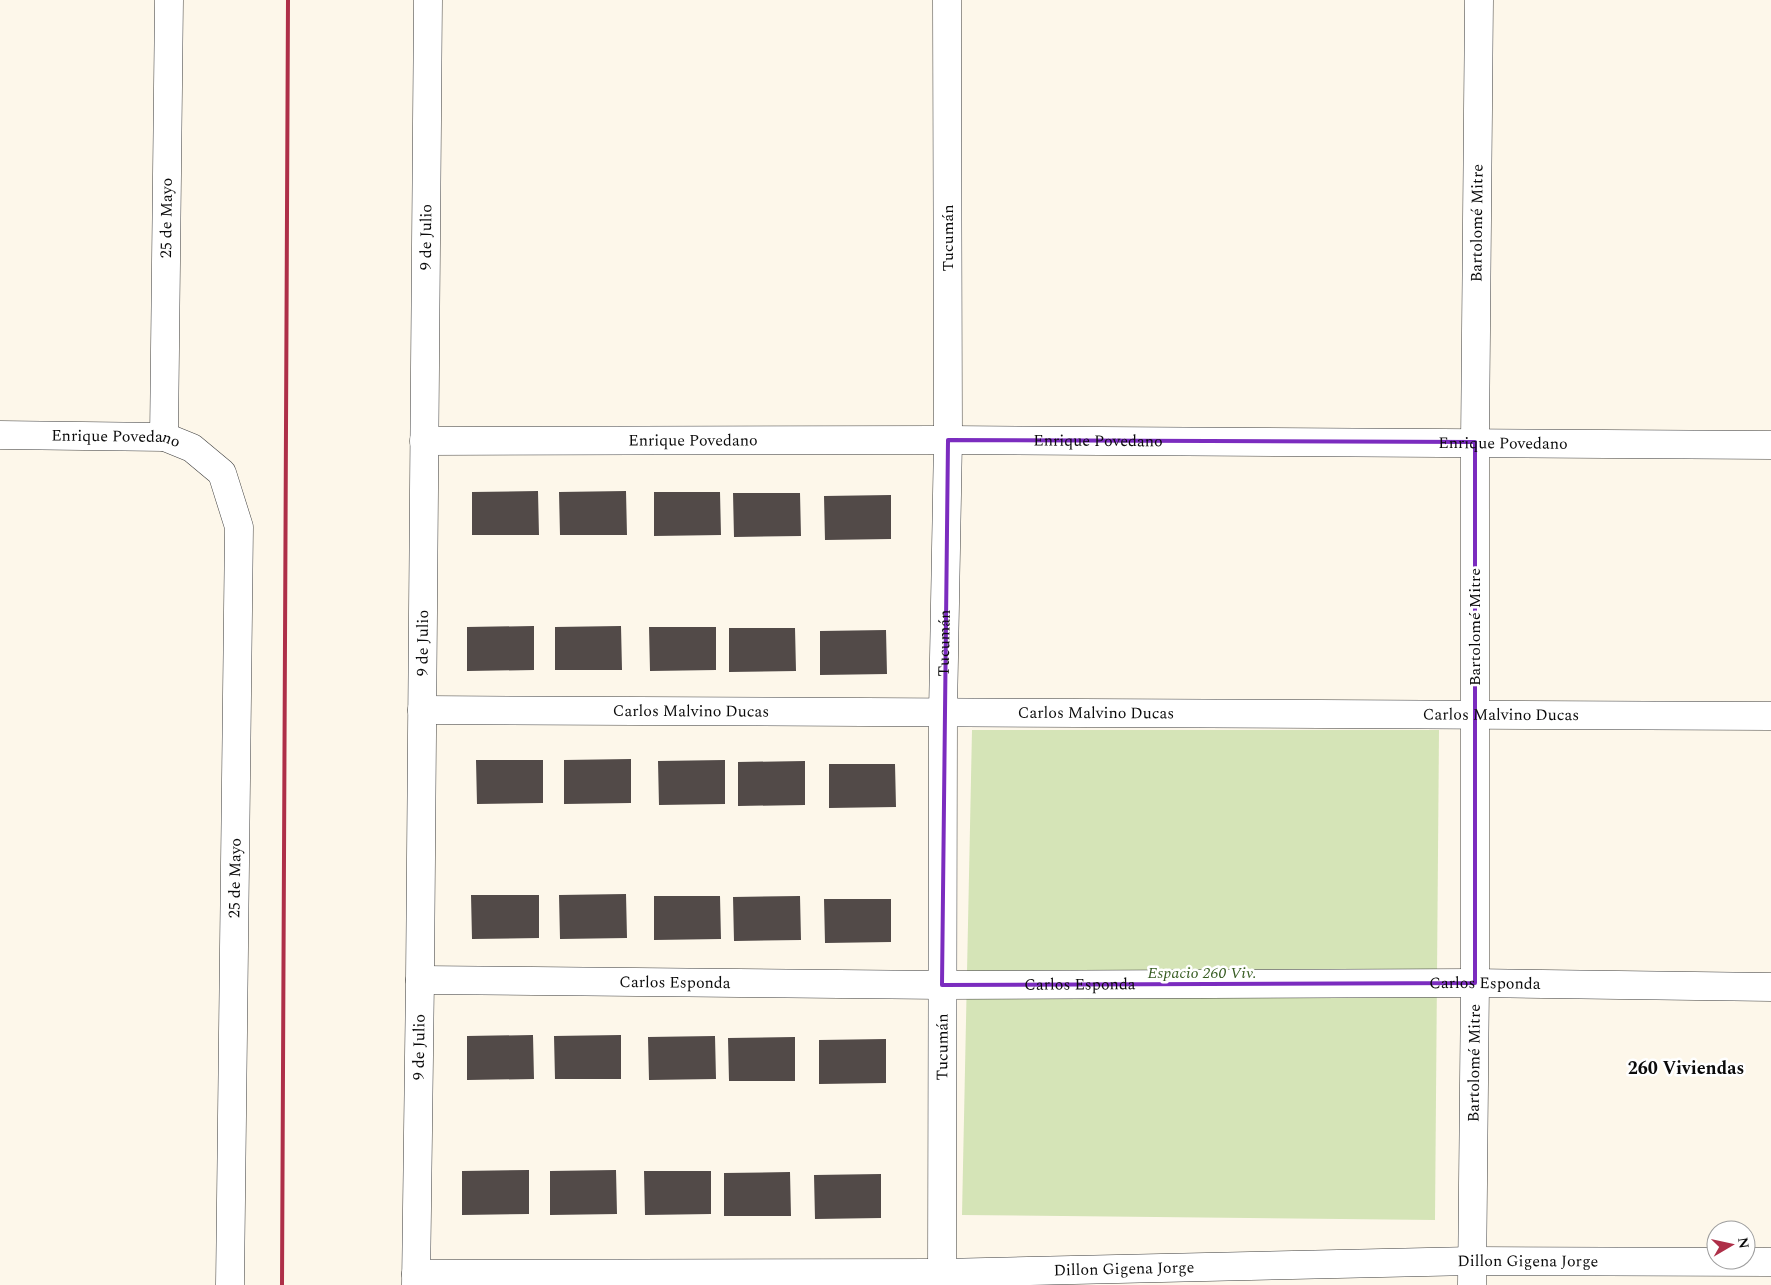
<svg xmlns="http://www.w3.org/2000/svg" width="1771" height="1285" font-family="Spectral,serif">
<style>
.green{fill:#d5e4b7}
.building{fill:#524a48}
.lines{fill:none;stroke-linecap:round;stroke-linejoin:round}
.minor-casing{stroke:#3e3e3e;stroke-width:29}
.minor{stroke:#fff;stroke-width:28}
.rail{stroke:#ae2f48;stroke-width:4}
.marked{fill:none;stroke:#7b2cbf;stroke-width:4;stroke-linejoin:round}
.labels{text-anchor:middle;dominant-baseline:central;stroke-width:5;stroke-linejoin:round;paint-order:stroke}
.street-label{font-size:16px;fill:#0b0b0b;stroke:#fff}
.park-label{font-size:16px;font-style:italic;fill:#365c21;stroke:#fff}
.neighbourhood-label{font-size:18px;font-weight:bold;fill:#0b0b0b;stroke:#fff}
</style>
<rect width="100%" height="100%" fill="#fdf7ea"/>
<path class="green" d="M972 730H1439L1435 1220 962 1215Z"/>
<path class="building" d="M538 491 539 535H472V492Z
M626 491 627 535H560L559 492Z
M654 492H720L721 535 654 536Z
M733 493H800L801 536 734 537Z
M891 495V539L825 540 824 496Z
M534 626V670L467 671V627Z
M621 626 622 670H555V627Z
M649 627H716V670L650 671Z
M729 628H795L796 671 729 672Z
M886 630 887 674 820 675V631Z
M631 759V803L564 804V760Z
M476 760H543V803L477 804Z
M725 760V804L659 805 658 761Z
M805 761V805L738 806V762Z
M829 764H895L896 807 829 808Z
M626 894 627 938 560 939 559 895Z
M471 895H539V938L472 939Z
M654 896H720L721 939 654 940Z
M800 896 801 940 734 941 733 897Z
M824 899H891V942L825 943Z
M533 1035 534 1079 467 1080V1036Z
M621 1035V1079H555L554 1036Z
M715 1036 716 1079 649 1080 648 1037Z
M795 1037V1081H729L728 1038Z
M886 1039V1083L819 1084V1040Z
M529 1170V1214L462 1215V1171Z
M616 1170 617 1214 550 1215V1171Z
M644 1171H711V1214L645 1215Z
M790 1172 791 1216H724V1173Z
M881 1174V1218L815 1219 814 1175Z"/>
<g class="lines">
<defs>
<g id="minor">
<path id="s1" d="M0 435 165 437 192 448 222 473 239 527 230 1285"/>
<path id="s2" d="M164 437 169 0"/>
<path id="s3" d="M424 441 948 440 1771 445"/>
<path id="s4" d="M422 710 1771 716"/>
<path id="s5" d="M420 980 942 985 1475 983 1771 987"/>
<path id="s6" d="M416 1274 942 1273 1472 1261 1771 1262"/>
<path id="s7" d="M416 1285 420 980 428 0"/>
<path id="s8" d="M942 1285 943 712 948 440 947 0"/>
<path id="s9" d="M1472 1285 1475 983V442L1479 0"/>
</g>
</defs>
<use href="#minor" class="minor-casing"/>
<use href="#minor" class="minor"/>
<path class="rail" d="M282 1285 288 0"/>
</g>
<path class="marked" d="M948 440 1475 442V983L942 985Z"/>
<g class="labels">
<g class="street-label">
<text stroke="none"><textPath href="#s2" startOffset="219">25 de Mayo</textPath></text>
<text stroke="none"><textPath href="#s9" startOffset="1062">Bartolomé Mitre</textPath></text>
<text stroke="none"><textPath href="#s7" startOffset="1048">9 de Julio</textPath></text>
<text transform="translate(948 238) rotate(-90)">Tucumán</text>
<text stroke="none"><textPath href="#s1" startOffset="116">Enrique Povedano</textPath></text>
<text stroke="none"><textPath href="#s3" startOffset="269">Enrique Povedano</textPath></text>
<text stroke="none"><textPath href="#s3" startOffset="674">Enrique Povedano</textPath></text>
<text stroke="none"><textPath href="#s3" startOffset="1079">Enrique Povedano</textPath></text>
<text transform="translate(1475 627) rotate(-90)">Bartolomé Mitre</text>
<text stroke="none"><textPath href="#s8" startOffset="642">Tucumán</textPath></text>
<text stroke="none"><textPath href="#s7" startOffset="642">9 de Julio</textPath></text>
<text stroke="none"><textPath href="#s4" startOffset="269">Carlos Malvino Ducas</textPath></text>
<text stroke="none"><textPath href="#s4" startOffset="674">Carlos Malvino Ducas</textPath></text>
<text stroke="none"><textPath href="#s4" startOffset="1079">Carlos Malvino Ducas</textPath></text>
<text transform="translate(235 878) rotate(-89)">25 de Mayo</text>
<text stroke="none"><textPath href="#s5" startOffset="255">Carlos Esponda</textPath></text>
<text stroke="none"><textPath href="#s5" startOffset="1065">Carlos Esponda</textPath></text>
<text stroke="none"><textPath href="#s5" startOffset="660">Carlos Esponda</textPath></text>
<text stroke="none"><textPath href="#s7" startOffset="238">9 de Julio</textPath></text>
<text stroke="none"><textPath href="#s8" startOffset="238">Tucumán</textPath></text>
<text stroke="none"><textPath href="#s9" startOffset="222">Bartolomé Mitre</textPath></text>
<text stroke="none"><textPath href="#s6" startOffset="1112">Dillon Gigena Jorge</textPath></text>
<text stroke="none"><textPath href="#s6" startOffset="708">Dillon Gigena Jorge</textPath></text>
</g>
<g class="park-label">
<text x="1202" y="973">Espacio 260 Viv.</text>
</g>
<g class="neighbourhood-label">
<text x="1686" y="1068">260 Viviendas</text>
</g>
</g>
<g transform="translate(1731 1245) rotate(81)"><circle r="24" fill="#ffffff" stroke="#9d9d9d"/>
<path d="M0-4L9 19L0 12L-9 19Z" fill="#ae2f48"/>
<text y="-8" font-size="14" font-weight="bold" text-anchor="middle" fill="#0b0b0b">N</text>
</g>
</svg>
